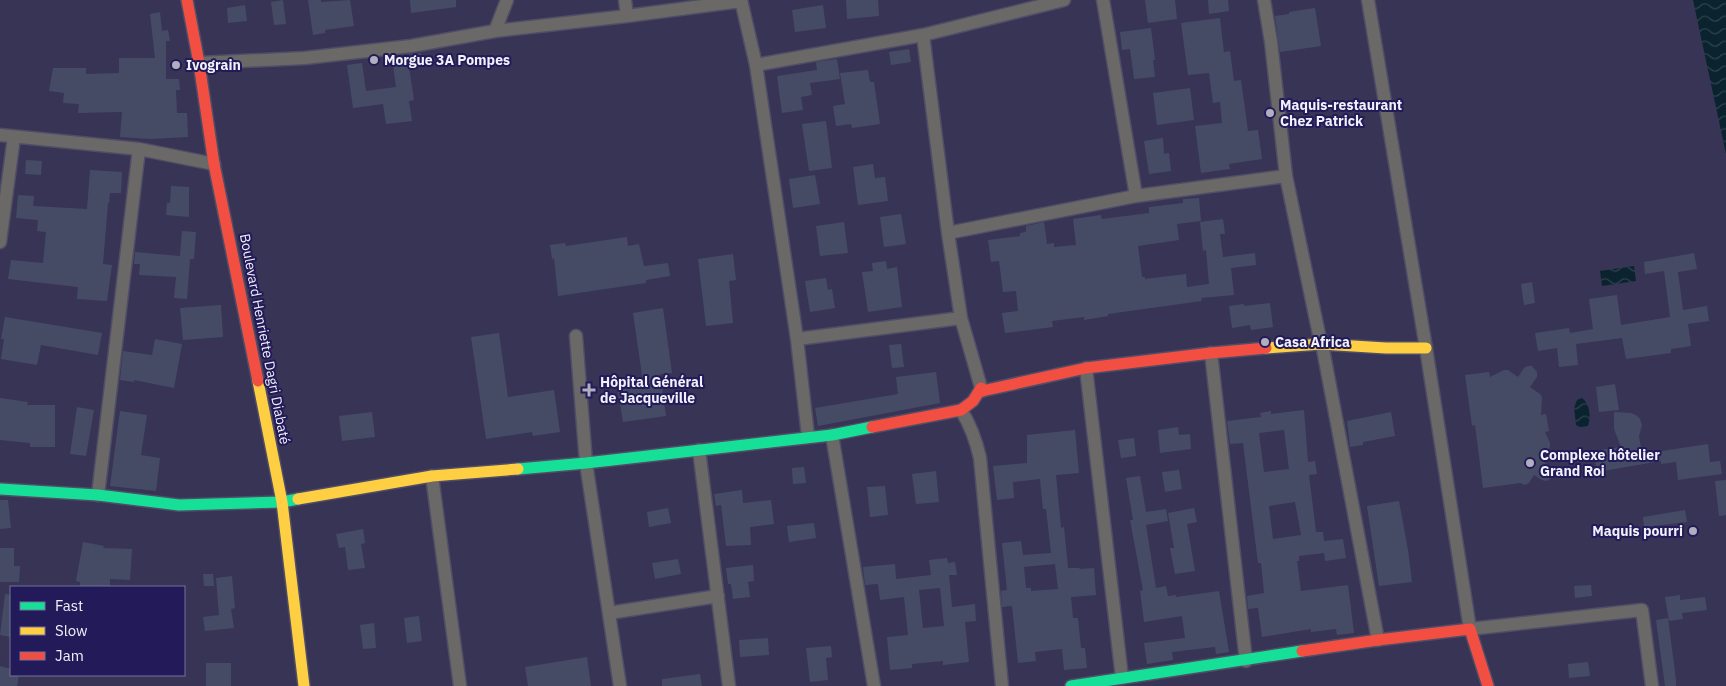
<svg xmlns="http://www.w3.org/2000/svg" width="1726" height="686" font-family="'IBM Plex Sans',sans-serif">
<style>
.water{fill:url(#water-waves)}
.building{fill:#464b65;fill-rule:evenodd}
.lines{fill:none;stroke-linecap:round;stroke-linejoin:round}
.street-casing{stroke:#504d67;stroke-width:15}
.fast-casing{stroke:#504d67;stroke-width:14}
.slow-casing{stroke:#504d67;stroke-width:14}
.jam-casing{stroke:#504d67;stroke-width:14}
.street{stroke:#6b6967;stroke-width:12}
.fast{stroke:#16e098;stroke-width:11}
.slow{stroke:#ffcf43;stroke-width:11}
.jam{stroke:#f24e42;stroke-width:11}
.poi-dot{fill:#afafc0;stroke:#221a59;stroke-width:2}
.labels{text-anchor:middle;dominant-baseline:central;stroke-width:4;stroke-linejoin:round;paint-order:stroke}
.poi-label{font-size:14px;font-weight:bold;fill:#f0f1f9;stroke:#221a59;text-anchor:start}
.street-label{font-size:14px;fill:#f0f1f9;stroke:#221a59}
</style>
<defs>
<pattern id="water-waves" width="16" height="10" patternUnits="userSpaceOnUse" patternTransform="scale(1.25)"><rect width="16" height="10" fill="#0a232e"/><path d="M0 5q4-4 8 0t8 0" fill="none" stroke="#2e434d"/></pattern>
</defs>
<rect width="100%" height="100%" fill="#373456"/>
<path class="water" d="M1693 0H1726V154Z
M1634 266 1636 281 1602 286 1600 271Z
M1582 398C1590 404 1591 417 1588 426L1580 427 1576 425 1574 408 1577 400Z"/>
<path class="building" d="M283 0 286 24 274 25 271 2Z
M308 0H321V2L350 0 354 26 325 30V33L313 35Z
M410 0H456V7L411 13Z
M846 0H878L879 16 847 19Z
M1145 0H1175L1177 19 1148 23Z
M1208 0H1228L1229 11 1209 14Z
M245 5 247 21 228 23 227 8Z
M823 5 826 28 795 32 792 10Z
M1315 8 1321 46 1280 52 1275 16 1289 14V12Z
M160 12 162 31 168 30 170 41H166V79H179L180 90H176L177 113H187L188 137 150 139 120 137 122 112 78 113 79 104 63 103 64 93 49 91 53 68H86V74L119 73V58H155L150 14Z
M1220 18 1224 52 1230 51 1234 81 1241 80 1248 131 1258 130 1262 159 1229 164 1230 169 1201 173 1195 126 1222 123 1220 102 1213 103 1209 73 1188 75 1181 23Z
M1151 28 1155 60H1153L1155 77 1134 79 1130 49 1122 50 1120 32Z
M909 49 911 62 891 65 889 52Z
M421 53 423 65 409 67 414 100 409 101 412 121 386 124 383 104 353 108 347 65 362 63 366 91 396 87 392 57Z
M837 59 840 79 810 83 812 95 801 97 803 110 782 113 777 76 817 70 816 62Z
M868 70 870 82H874L880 124 852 128 851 124 836 126 833 106 845 104 840 73Z
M1190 88 1194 120 1157 125 1153 93Z
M826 121 832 168 809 171 802 124Z
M1163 138 1164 154 1169 153 1171 171 1149 174 1144 141Z
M26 160 42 161 41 175 25 174Z
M873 164 875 178 885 177 888 201 858 205 853 167Z
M90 170 122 172 121 193H110L109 203H108L103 264 112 265 107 301 77 299 78 287 8 279 11 260 43 263 46 232 37 231 38 220 16 218 18 195 34 196 33 206 87 209Z
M815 175 820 204 793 208 789 179Z
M171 186 189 187V217L166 215 167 203H170Z
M1199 198 1201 221 1177 224 1179 240 1138 246 1142 277H1145V279L1186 274 1187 287 1209 284 1206 250 1203 251 1200 222 1223 219 1225 234H1220L1223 257 1255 253 1256 265 1231 268 1234 295 1201 298 1202 301 1108 314V316L1084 320V317L1052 321 1053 327 1005 333 1002 313 1018 311 1016 291 1003 292 999 261 991 262 988 240 1020 236V233L1026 232V226L1044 222 1047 244 1054 243V247L1076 245 1073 219 1101 215 1102 219 1149 213V207L1183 203V199Z
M901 214 906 244 884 247 880 217Z
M844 222 848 253 820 256 816 226Z
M182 231 196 232 194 259H190L187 299 174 298 176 277 139 275 140 264H134L135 252 180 256Z
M627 237 628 246 639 244 644 266 668 263 670 276 646 280V283L558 296 554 258 552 259 550 245 565 243 566 246Z
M1694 253 1697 269 1678 272 1683 310 1707 306 1709 321 1688 324 1691 346 1671 349V353L1626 359 1622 338 1576 344 1578 365 1559 367 1557 348 1538 351 1535 333 1569 328 1570 333 1593 329 1589 299 1617 295 1621 325 1670 317 1664 271 1645 274 1644 262Z
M733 254 736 280 729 281 733 323 706 326 698 259Z
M886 261 887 269 897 267 902 307 868 312 862 272 873 271 872 263Z
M826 278 828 290 832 289 835 308 810 312 805 281Z
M1532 282 1535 303 1524 305 1521 284Z
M1270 303 1273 327 1251 330 1250 325 1232 328 1229 306 1244 304V306Z
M221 305 223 337 183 340 180 308Z
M663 308 672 373 660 374 666 416 623 422 617 386 643 382 633 313Z
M5 317 102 333 98 355 41 345 37 365 1 359 4 339H1Z
M499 333 508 397 554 390 560 432 533 436 532 432 486 439 471 337Z
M155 339 182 344 174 388 134 380V382L120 380 123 351 152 355Z
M901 344 904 367 892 368 889 345Z
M1528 366H1532L1537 372V377L1530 387 1540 394 1542 397 1541 415 1546 414 1549 431 1545 432 1550 443V447L1541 460 1551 467 1553 471 1552 475 1550 479 1546 481 1542 480 1534 475 1529 483 1525 485 1520 483 1483 488 1475 425 1472 426 1465 375 1489 372 1490 377 1504 370H1508L1518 377 1524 368Z
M936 372 940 403 818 426 815 408 898 394 896 377Z
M1615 384 1619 410 1599 412 1596 387Z
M0 398 28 402 27 405H55V447H30V443L0 440Z
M77 407 94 410 86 456 70 454Z
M1304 410 1308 462 1315 461 1317 474 1309 475 1316 532H1323L1324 541 1343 539 1346 558 1325 561 1324 553 1299 556V561H1297L1301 591 1348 585 1354 633 1337 635 1336 629 1311 632V629L1262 637 1258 608 1248 609 1247 596 1264 593 1261 563H1258L1243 443 1230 444 1227 421 1261 417 1260 413 1271 411V414ZM1284 430 1289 469 1264 472 1259 433ZM1295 502 1301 535 1273 539 1269 506Z
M120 411 147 415 141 455 160 458 156 491 110 486Z
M372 412 375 437 342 441 339 416Z
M1391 412 1395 436 1363 442V445L1350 447 1347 421Z
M1614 412 1631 413 1636 415 1640 419 1642 425 1639 436 1642 454 1708 444 1710 462 1720 461 1722 474 1678 480 1676 462 1661 464V461L1597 472 1594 451 1621 447 1614 429Z
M1178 427 1179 435 1190 434 1191 449 1160 453 1158 430Z
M1075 430 1079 473 1056 475 1061 528 1064 527 1068 568H1079L1080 569 1094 568 1096 595 1071 597 1073 618H1078L1081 648H1085L1087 668 1064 670 1062 649 1035 652 1036 661 1018 663 1012 606 1002 607 1001 591 1007 590 1002 543 1021 541 1023 555 1051 553 1046 509H1043L1040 479 1013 482 1014 498 997 500 993 466 1027 463V435ZM1055 564 1058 589 1031 591V588H1026L1024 567Z
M1134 438 1136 456 1121 458 1118 440Z
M804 467 806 483 793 484 792 468Z
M1179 470 1182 489 1165 492 1162 472Z
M936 471 939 502 916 504 912 474Z
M1140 476 1146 512 1166 509 1168 521 1146 525 1156 588 1166 586 1168 596 1176 595V597L1219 591 1229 652 1216 654 1215 647 1172 652 1173 660 1147 664 1144 643 1185 638 1182 616 1144 622 1140 591 1143 590 1130 520H1133L1126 478Z
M1726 480V515L1719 516 1715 481Z
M885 486 888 515 870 517 867 487Z
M742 490 743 503 771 500 774 524 750 527 751 545 726 546 721 505 716 506 714 494Z
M0 500H8L11 528 0 529Z
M1399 501 1408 550 1412 582 1379 586 1367 506Z
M668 508 671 523 649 527 647 512Z
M1194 508 1197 522 1187 524 1195 571 1175 574 1170 548H1174L1168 513Z
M1685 510 1687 522 1644 527 1643 517Z
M814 523 816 538 789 542 787 526Z
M363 529 365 543 361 544 365 568 348 570 345 547 339 548 336 534Z
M83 542 104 546 103 548 132 549 130 580 110 579V587L80 586V582L76 581Z
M0 548H14V566H20L19 582H0Z
M947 558 948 563 955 562 957 575H949L952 607 975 604 976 621 965 622 969 662 943 665V661L912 664V668L890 670 887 637 908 635 904 597 880 600 878 584 865 585 863 567 895 564 896 579 931 575 929 560ZM940 588 944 626 923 628 919 590Z
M678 559 681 574 655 579 652 563Z
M753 565 754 581 748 582 750 597 733 599 731 584H728L726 568Z
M203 574H213L214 586H204Z
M232 576 235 608 231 609 234 628 205 631 203 617 219 615 216 578Z
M1591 585 1592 596 1575 598 1574 586Z
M5 594 11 595V637L0 635Z
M1680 595V600L1705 597 1707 610 1682 613 1683 619 1669 621 1665 597Z
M419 616 422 641 407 643 404 618Z
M1668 618 1676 680V686H1665L1656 620Z
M374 623 376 648 363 649 360 625Z
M768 638 769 655 740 657 739 640Z
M831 646 832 657 826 658 828 680 810 682 806 648Z
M587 657 591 686H528L525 667Z
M1588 662 1590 676 1569 678 1568 664Z
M206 663H231V686H206Z
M0 666 11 669V675H19L17 686H0Z
M700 674 702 686H662V679Z"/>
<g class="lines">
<defs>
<path id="street" d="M625 0 627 16
M741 0 756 65 797 339 808 436
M1103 0 1136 196
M1264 0 1271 42 1286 176 1321 344
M1368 0 1426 348 1470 629 1642 610 1652 686
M495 31 507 0
M923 35 948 233 961 318 982 391
M199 63 305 58 411 46 495 31 627 16 741 1
M756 65 923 35 1064 0
M0 135 139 149 214 164
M948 233 1136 196 1286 176
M0 242 14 137
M576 336 586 463 620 686
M797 339 961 318
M1322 344 1378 640
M1211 353 1246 661
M1086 368 1122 678
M961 410C971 426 976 440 980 458L1002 686
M832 435 874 686
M699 450 729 686
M432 476 460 686
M98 495 139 149
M609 613 718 596"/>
<path id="fast" d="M518 469 586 463 832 435 872 427
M0 489 98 495 179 505 282 502 298 499
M1071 686 1302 651"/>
<path id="slow" d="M1266 348 1321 344 1386 348H1426
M258 381 282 502 304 686
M298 499 432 476 518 469"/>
<path id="jam" d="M187 0 199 63 214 164 258 381
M872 427 961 410 973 401 981 388 982 391 1086 368 1211 353 1266 348
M1302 651 1378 640 1470 629 1488 686"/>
</defs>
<use href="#street" class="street-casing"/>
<use href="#fast" class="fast-casing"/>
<use href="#slow" class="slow-casing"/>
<use href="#jam" class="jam-casing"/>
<use href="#street" class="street"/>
<use href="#fast" class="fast"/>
<use href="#slow" class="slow"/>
<use href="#jam" class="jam"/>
</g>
<g class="poi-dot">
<circle cx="374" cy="60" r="5"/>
<circle cx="176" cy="65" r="5"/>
<circle cx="1270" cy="113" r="5"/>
<circle cx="1265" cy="342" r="5"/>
<path d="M586.5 382.5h5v5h5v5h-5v5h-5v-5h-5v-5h5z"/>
<circle cx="1530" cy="463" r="5"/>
<circle cx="1693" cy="531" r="5"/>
</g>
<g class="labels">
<g class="poi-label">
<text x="384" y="60">Morgue 3A Pompes</text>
<text x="186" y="65">Ivograin</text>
<text x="1280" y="105">Maquis-restaurant<tspan x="1280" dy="16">Chez Patrick</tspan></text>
<text x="1275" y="342">Casa Africa</text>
<text x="600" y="382">Hôpital Général<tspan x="600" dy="16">de Jacqueville</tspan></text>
<text x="1540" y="455">Complexe hôtelier<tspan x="1540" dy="16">Grand Roi</tspan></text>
<text x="1683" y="531" text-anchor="end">Maquis pourri</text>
</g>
<g class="street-label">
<text transform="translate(265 339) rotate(79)">Boulevard Henriette Dagri Diabaté</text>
</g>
</g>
<rect x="10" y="586" width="175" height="90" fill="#221a59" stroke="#747099"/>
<rect x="20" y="602" width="25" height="8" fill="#16e098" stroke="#747099"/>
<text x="55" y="611" font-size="15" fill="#f0f1f9">Fast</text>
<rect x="20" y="627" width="25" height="8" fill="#ffcf43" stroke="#747099"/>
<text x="55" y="636" font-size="15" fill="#f0f1f9">Slow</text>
<rect x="20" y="652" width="25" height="8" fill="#f24e42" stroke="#747099"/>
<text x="55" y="661" font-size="15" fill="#f0f1f9">Jam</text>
</svg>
